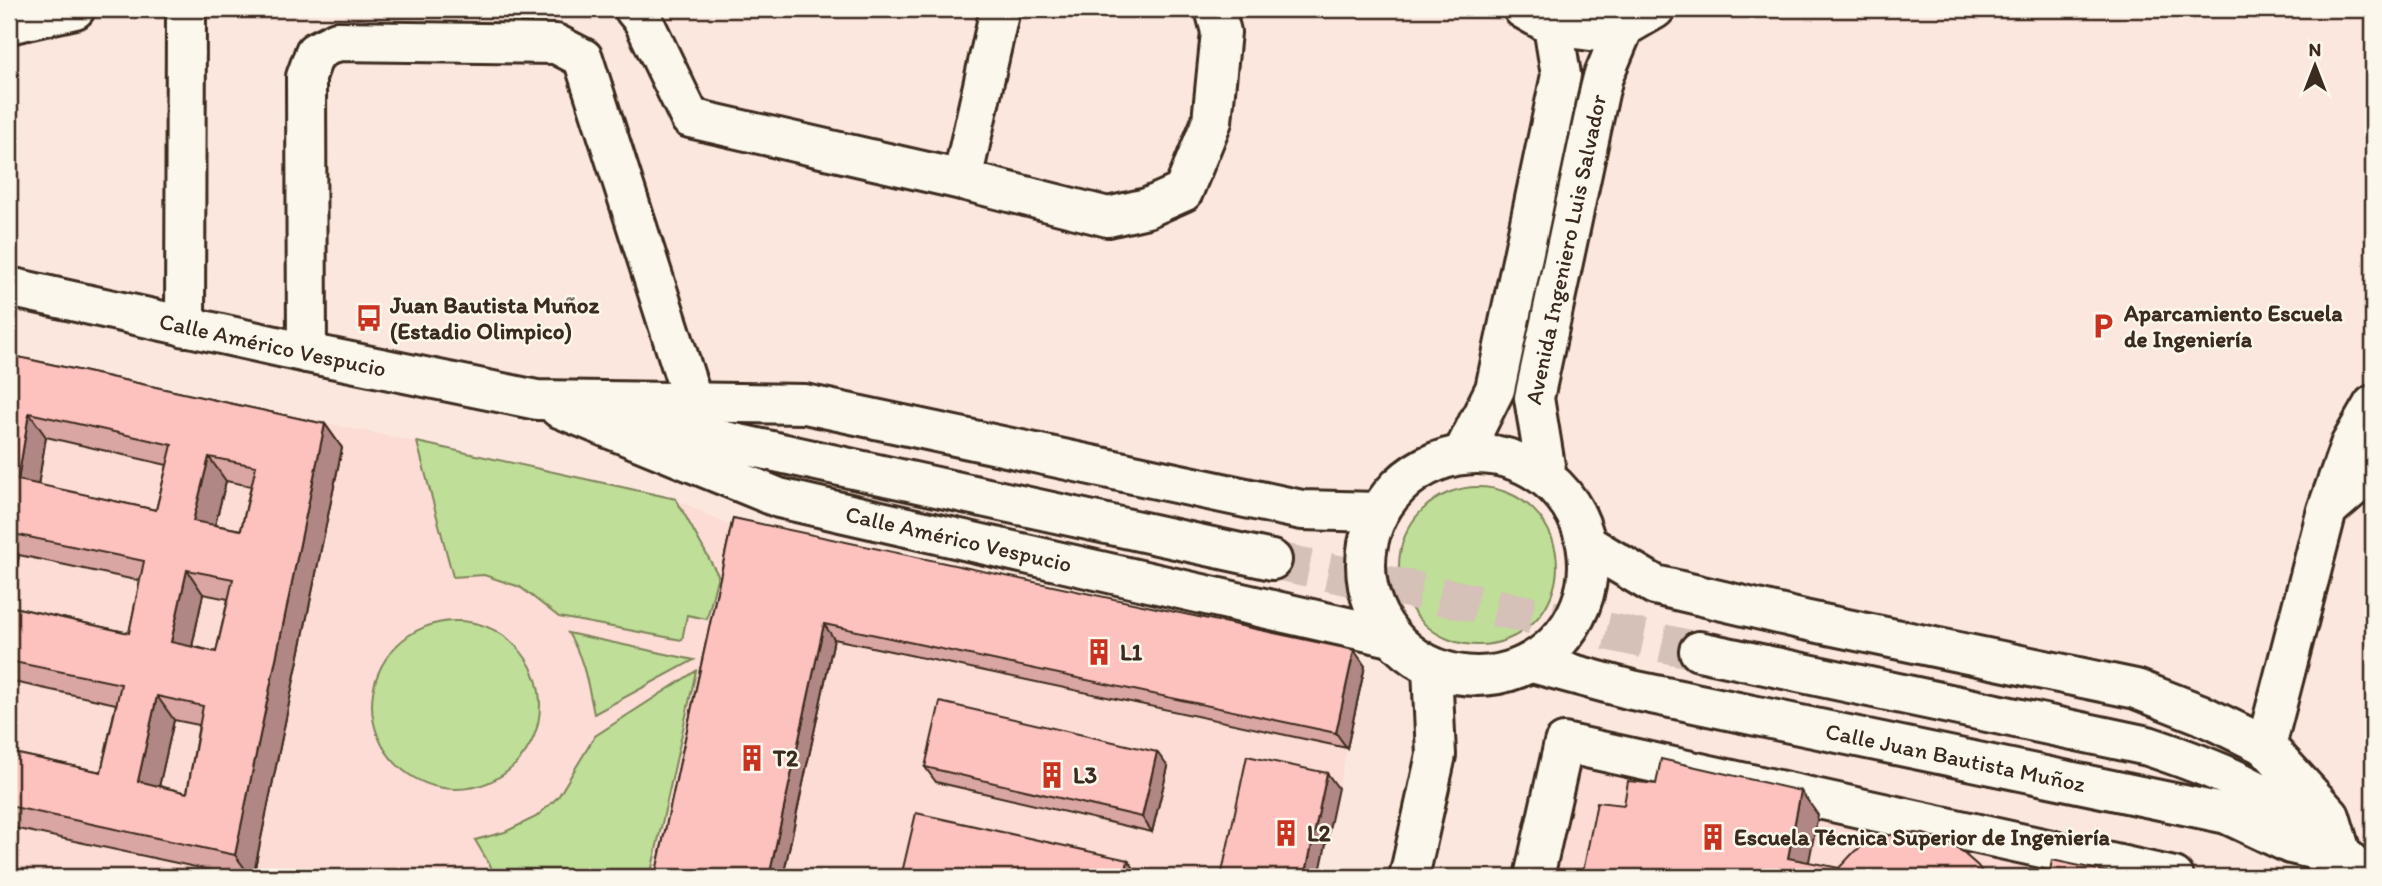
<svg xmlns="http://www.w3.org/2000/svg" width="2382" height="886" font-family="Itim,sans-serif">
<style>
.built{fill:#fcdcd4}
.green{fill:#bfde97;stroke:#7d845a;stroke-width:2}
.lines{fill:none;stroke-linecap:round;stroke-linejoin:round}
.minor-tunnel{stroke:#d5c1b8;stroke-width:38;stroke-dasharray:38 19;stroke-linecap:butt}
.minor-casing{stroke:#3b2a1e;stroke-width:44}
.minor{stroke:#fbf7ec;stroke-width:38}
.wall{fill:#daa6a3;stroke:#3b2a1e;stroke-width:2;fill-rule:evenodd}
.shaded-wall{fill:#b18785;stroke:#3b2a1e;stroke-width:2}
.building{fill:#fdc1be;stroke:#3b2a1e;stroke-width:2;fill-rule:evenodd}
.labels{text-anchor:middle;dominant-baseline:central;stroke-width:5;stroke-linejoin:round;paint-order:stroke}
.street-label{font-size:23px;fill:#3b2a1e;stroke:#fbf7ec}
.poi-label{font-size:23px;font-weight:bold;fill:#3b2a1e;stroke:#fbf7ec;text-anchor:start}
</style>
<rect width="100%" height="100%" fill="#fce7de"/>
<filter id="ink" filterUnits="userSpaceOnUse"><feTurbulence type="fractalNoise" baseFrequency=".0143" numOctaves="2"/><feDisplacementMap in="SourceGraphic" scale="14" xChannelSelector="R" yChannelSelector="G"/><feConvolveMatrix kernelMatrix="1 2 1 2 8 2 1 2 1" color-interpolation-filters="sRGB"/></filter>
<g filter="url(#ink)">
<path class="built" d="M9 358 417 442 676 499 744 533 1365 666 1319 877H9Z
M1564 743 2174 877H1534Z"/>
<path class="green" d="M417 442 676 499 718 575 707 619 687 615 682 640 559 617 520 587 484 575 453 577Z
M1399 566a79 79 0 1 1 158 0a79 79 0 1 1-158 0Z
M372 705a84 84 0 1 1 168 0a84 84 0 1 1-168 0Z
M568 633 694 660 594 714C588 685 584 658 568 633Z
M696 671 650 877H497L475 840 505 832 536 817 558 797 595 736Z"/>
<g class="lines">
<path class="minor-tunnel" d="M1272 560 1699 651"/>
<defs>
<g id="minor">
<path d="M634 9 643 20 690 118 962 180 1108 217 1147 208 1183 192 1212 121 1221 32 1215 9"/>
<path d="M1523 9 1553 26 1598 32 1624 27 1655 9"/>
<path d="M9 24 75 9"/>
<path d="M962 180 1000 9"/>
<path id="s1" d="M9 287 307 353 537 400 805 404 1302 510 1378 512"/>
<path d="M185 327 186 9"/>
<path d="M307 353 306 77 315 52 337 41 556 44 583 58 693 402"/>
<path id="s2" d="M559 408 779 498 1391 637"/>
<path d="M638 422 1272 560"/>
<circle cx="1477" cy="565" r="111"/>
<path d="M1462 455 1495 389 1498 375 1561 75 1553 26"/>
<path id="s3" d="M1547 478 1534 398 1599 93 1603 77 1624 27"/>
<path d="M2329 508 2373 470"/>
<path d="M1588 545 1655 585 1804 620 2136 689 2200 714 2266 746 2330 816 2342 856"/>
<path d="M1699 651 2148 746C2199 763 2249 782 2294 813 2320 831 2343 856 2366 877"/>
<path id="s4" d="M1532 663 1632 690 2227 814 2291 844 2342 856"/>
<path d="M2266 746 2327 510 2350 445 2373 405"/>
<path d="M1409 877 1436 755 1432 668"/>
<path d="M1534 877 1564 743 2174 877"/>
</g>
</defs>
<use href="#minor" class="minor-casing"/>
<use href="#minor" class="minor"/>
</g>
<path class="wall" d="M9 355 325 424 342 448 253 877H242L9 827V752L101 772 116 704 9 681ZM46 437 167 465 156 510 38 485ZM226 481 251 486 241 530 215 525ZM19 555 140 581 129 633 9 606ZM203 594 228 599 216 652 192 646ZM174 720 199 725 187 793 159 786Z
M733 518 1365 666 1347 748 834 639 783 877H655Z
M925 767H1168L1152 832 936 782Z"/>
<path class="shaded-wall" d="M29 413 46 437 35 504 18 480Z
M325 424 342 448 253 877H251L235 855Z
M209 457 226 481 210 545 193 521Z
M9 541 19 555 9 608Z
M187 570 203 594 188 666 171 642Z
M824 624 834 639 783 877H769Z
M1354 650 1365 666 1347 748 1336 733Z
M157 696 174 720 155 805 138 781Z
M1157 752 1168 767 1152 832 1142 817Z
M1327 773 1338 788 1319 877H1305Z
M1801 791 1818 815 1806 877 1788 858Z
M1128 860 1139 875V877H1125Z"/>
<path class="building" d="M9 355 325 424 235 855 9 806V752L101 772 121 684 9 661V606L129 633 144 561 9 533ZM29 413 172 445 156 510 18 480ZM209 457 256 466 241 530 193 521ZM187 570 233 579 216 652 171 642ZM157 696 203 706 187 793 138 781Z
M733 518 1354 650 1336 733 824 624 769 877H655Z
M940 702 1157 752 1142 817 925 767Z
M1247 756 1327 773 1305 877H1221Z
M1661 759 1801 791 1788 858 1839 868 1855 851 1877 838 1905 832 1924 834 1953 844 1978 866 1985 877H1582L1597 802 1624 805 1628 781 1656 784Z
M916 813 1128 860 1125 877H901Z
M2052 860 2132 877H2049Z"/>
</g>
<defs>
<symbol id="bus-bare" viewBox="-9 -9 18 18"><path d="M-5-6H5V4H4V6H2V4H-2V6H-4V4H-5ZM-3.5-4V0h7V-4ZM-3.5 1.2v1.5H-2V1.2ZM2 1.2v1.5H3.5V1.2Z" fill="#c8321e" stroke="#fbf7ec" stroke-width="2.5" paint-order="stroke"/></symbol>
<symbol id="parking-bare" viewBox="-9 -9 18 18"><path d="M-3.5-5.5H1a3.5 3.5 0 0 1 0 7H-1V5.5H-3.5ZM-1-3.4V-.6H.8a1.4 1.4 0 0 0 0-2.8Z" fill="#c8321e" stroke="#fbf7ec" stroke-width="2.5" paint-order="stroke"/></symbol>
<symbol id="building-bare" viewBox="-9 -9 18 18"><path d="M-4-6H4V6H1V3H-1V6H-4ZM-2.5-4.3h1.7v1.8h-1.7ZM.8-4.3h1.7v1.8H.8ZM-2.5-1h1.7V.8h-1.7ZM.8-1h1.7V.8H.8Z" fill="#c8321e" stroke="#fbf7ec" stroke-width="2.5" paint-order="stroke"/></symbol>
</defs>
<g fill-rule="evenodd">
<use href="#bus-bare" x="350" y="299" width="38" height="38"/>
<use href="#parking-bare" x="2084" y="307" width="38" height="38"/>
<use href="#building-bare" x="1080" y="633" width="38" height="38"/>
<use href="#building-bare" x="733" y="739" width="38" height="38"/>
<use href="#building-bare" x="1033" y="756" width="38" height="38"/>
<use href="#building-bare" x="1267" y="814" width="38" height="38"/>
<use href="#building-bare" x="1694" y="818" width="38" height="38"/>
</g>
<g class="labels">
<g class="street-label">
<text stroke="none"><textPath href="#s3" startOffset="233">Avenida Ingeniero Luis Salvador</textPath></text>
<text stroke="none"><textPath href="#s1" startOffset="270">Calle Américo Vespucio</textPath></text>
<text stroke="none"><textPath href="#s2" startOffset="422">Calle Américo Vespucio</textPath></text>
<text stroke="none"><textPath href="#s4" startOffset="434">Calle Juan Bautista Muñoz</textPath></text>
</g>
<g class="poi-label">
<text x="390" y="305">Juan Bautista Muñoz<tspan x="390" dy="26">(Estadio Olimpico)</tspan></text>
<text x="2124" y="313">Aparcamiento Escuela<tspan x="2124" dy="26">de Ingeniería</tspan></text>
<text x="1120" y="652">L1</text>
<text x="773" y="758">T2</text>
<text x="1073" y="775">L3</text>
<text x="1307" y="833">L2</text>
<text x="1734" y="837">Escuela Técnica Superior de Ingeniería</text>
</g>
</g>
<rect width="2382" height="886" fill="none" stroke="#fbf7ec" stroke-width="35"/>
<rect x="18" y="18" width="2347" height="851" fill="none" stroke="#3b2a1e" stroke-width="2.5" filter="url(#ink)"/>
<g transform="translate(2315 66)" stroke="#fbf7ec" stroke-width="5" paint-order="stroke">
<path d="M0-5L12 26L0 18L-12 26Z" fill="#3b2a1e"/>
<text y="-10" font-size="19" font-weight="bold" text-anchor="middle" fill="#3b2a1e">N</text>
</g>
</svg>
